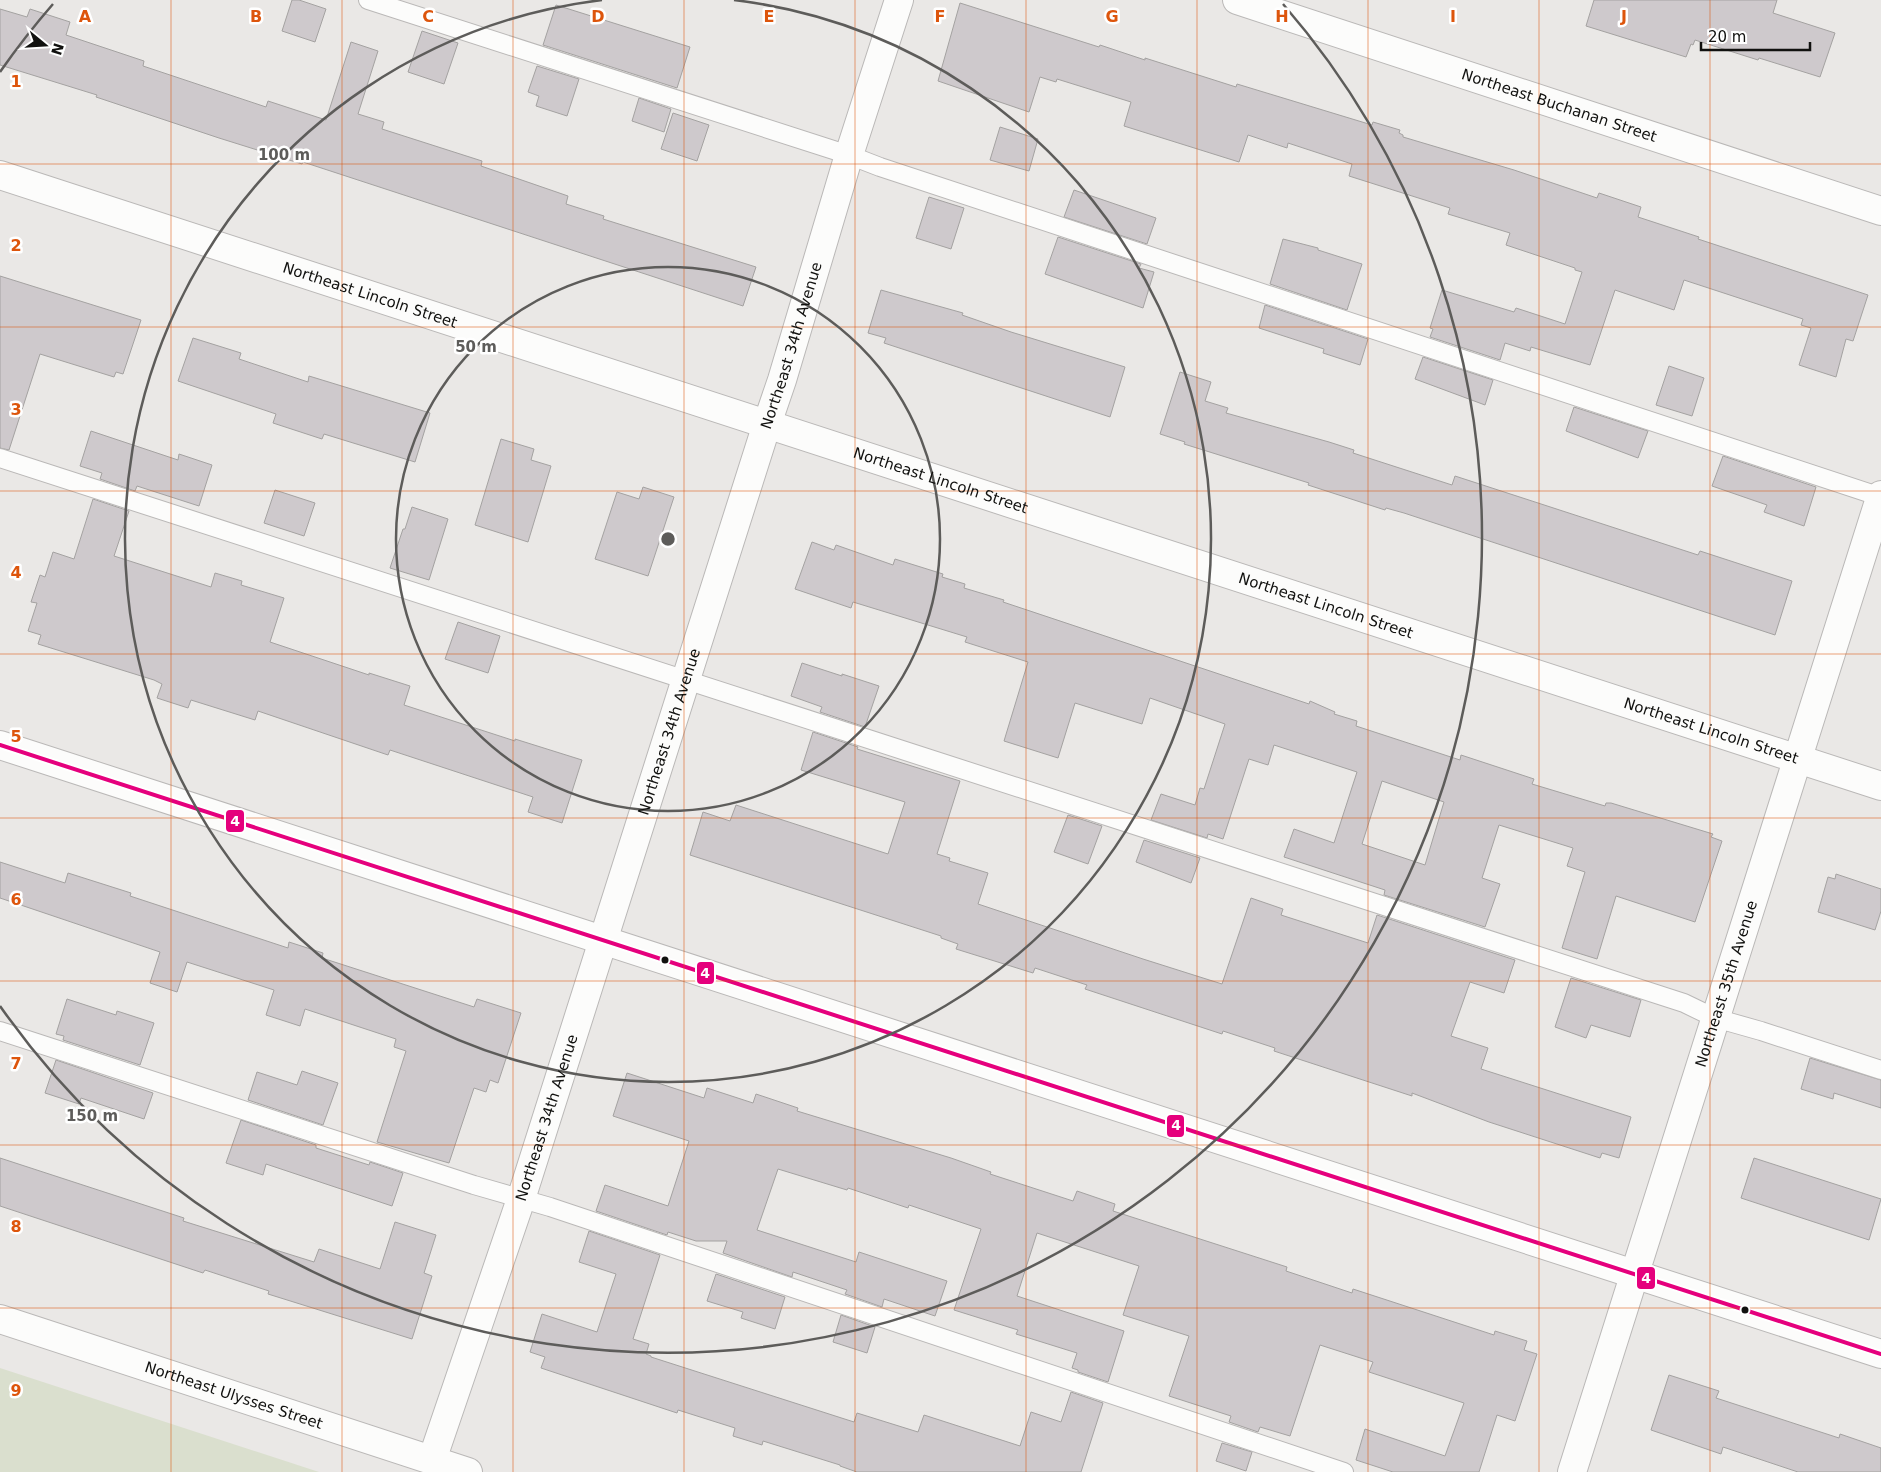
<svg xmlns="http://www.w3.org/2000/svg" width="1881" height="1472" font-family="'DejaVu Sans',sans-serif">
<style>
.green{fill:#dadfce}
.building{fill:#cec9cc;stroke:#a4a2a1;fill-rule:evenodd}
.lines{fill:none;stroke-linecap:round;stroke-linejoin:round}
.lane-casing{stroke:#bab8b7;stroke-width:20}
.street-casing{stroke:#bab8b7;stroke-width:30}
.secondary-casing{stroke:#bab8b7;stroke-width:30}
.lane{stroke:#fcfcfb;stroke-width:18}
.street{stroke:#fcfcfb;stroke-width:28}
.secondary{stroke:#fcfcfb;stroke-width:28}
.bus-1-casing{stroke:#fff;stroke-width:8}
.bus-1{stroke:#e5007d;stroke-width:4}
.grid{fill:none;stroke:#dd550c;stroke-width:1;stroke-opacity:0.55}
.ring{fill:none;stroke:#5d5c5a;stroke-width:2.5}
.bus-dot{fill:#11110f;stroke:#fff;stroke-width:2}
.labels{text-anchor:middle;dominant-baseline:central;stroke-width:5;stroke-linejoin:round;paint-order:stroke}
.street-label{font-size:15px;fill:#11110f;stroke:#fff}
.grid-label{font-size:16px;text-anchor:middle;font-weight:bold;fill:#dd550c;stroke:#fff;stroke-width:5;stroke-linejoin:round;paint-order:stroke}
.centre{fill:#5d5c5a;stroke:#fff;stroke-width:2.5}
.ring-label{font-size:15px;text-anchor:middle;font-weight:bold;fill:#5d5c5a;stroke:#fff;stroke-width:5;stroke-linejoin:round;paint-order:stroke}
.line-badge{stroke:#fff;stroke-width:2}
.badge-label{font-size:14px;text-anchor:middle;font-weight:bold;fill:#fff}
</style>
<rect width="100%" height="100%" fill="#eae8e6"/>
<path class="green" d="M0 1368 319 1472H0Z"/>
<path class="building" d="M292 0H299L326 9 315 42 282 31Z
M1594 0H1777L1773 13 1835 33 1820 77 1759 58 1758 60 1695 40 1693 45 1691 44 1686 57 1586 26Z
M960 3 1099 47 1100 45 1145 60V58L1236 87 1237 84 1372 125 1373 122 1400 130 1399 133 1403 135V137L1514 170 1597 198 1599 193 1641 207 1638 217 1699 237 1698 239 1868 295 1853 341 1846 339 1836 377 1799 365 1811 328 1801 325 1803 319 1684 280 1674 310 1615 290 1590 365 1531 347 1530 351 1505 343 1500 360 1430 337 1433 329 1430 328 1442 290 1514 312 1516 308 1565 324 1582 272 1575 270V268L1506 245 1510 233 1448 214 1450 208 1349 176 1352 164 1288 143 1287 148 1248 135 1239 162 1124 126 1131 102 1057 79 1056 82 1040 77 1029 112 938 81Z
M556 5 690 47 677 88 543 45Z
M0 9 27 17 30 9 70 22 66 35 144 61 143 66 266 107 268 101 326 120 351 42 378 51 358 114 384 122 382 129 482 161 481 166 568 196 566 204 604 216 603 219 756 267 743 306 303 162 302 164 219 138 96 97 97 95 0 65Z
M422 31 458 43 444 84 408 72Z
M537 66 579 79 567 116 536 106 539 96 528 92Z
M639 98 671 109 664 132 632 121Z
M673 113 709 125 697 161 661 149Z
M1000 127 1038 139 1029 171 990 160Z
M1074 190 1156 218 1147 244 1064 217Z
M929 197 964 208 951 249 916 238Z
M1058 237 1141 264 1139 268 1154 272 1143 308 1045 274Z
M1283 239 1318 248V250L1362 264 1347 310 1270 284Z
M0 276 141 320 123 374 116 372 114 377 40 354 9 450 0 448Z
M881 290 963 313 962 315 1011 332 1125 367 1110 417 884 343 886 338 868 333Z
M1265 305 1368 339 1360 365 1323 353 1324 349 1259 328Z
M193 338 241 353 239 359 308 382 309 376 430 413 415 462 324 434 322 439 273 423 276 414 178 381Z
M1423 357 1493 380 1485 405 1415 379Z
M1669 366 1704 378 1692 416 1656 405Z
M1180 372 1211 382 1205 401 1228 408 1226 413 1329 442 1354 450 1353 453 1452 485 1455 476 1698 555 1700 551 1792 581 1775 635 1404 513 1386 508 1385 510 1308 485 1309 483 1184 444 1185 442 1160 434Z
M1574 407 1648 431 1638 458 1566 431Z
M91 431 178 460 179 454 212 465 199 506 137 486 135 491 100 479 102 473 80 466Z
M501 439 534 449 531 460 551 466 528 542 475 525Z
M1723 456 1816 487 1804 526 1764 512 1767 505 1712 486Z
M643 487 674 497 648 576 595 559 617 492 639 499Z
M275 490 315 503 304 536 264 523Z
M93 499 129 511 114 556 211 587 215 573 242 581 241 585 284 598 270 642 369 675V673L410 686 404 705 515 741V739L582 760 562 823 528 812 533 797 390 750 388 755 258 711 255 720 191 700 188 708 157 698 162 684 154 680 38 644 41 635 28 631 37 603 31 602 40 575 45 577 53 552 74 559Z
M412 507 448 519 429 580 390 568 403 529H405Z
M812 542 834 550 836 545 893 565 895 559 943 574 942 577 965 584 964 588 1004 600 1003 602 1309 704 1310 701 1335 712 1334 714 1357 721 1356 726 1460 760 1461 755 1534 779 1532 784 1605 806 1606 803H1611L1713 834 1711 837 1722 841 1695 922 1616 896 1597 959 1562 948 1585 872 1567 866 1573 848 1499 825 1482 878 1500 884 1485 927 1384 895 1385 890 1284 857 1294 829 1334 843 1357 772 1274 745 1268 765 1249 759 1223 839 1208 834 1207 838 1151 820 1161 794 1195 805 1200 788 1204 789 1225 724 1150 698 1142 724 1075 703 1058 758 1004 741 1028 662 965 642 967 637 853 602 851 608 795 589ZM1382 781 1444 802 1425 865 1362 844Z
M458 622 500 636 488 673 445 659Z
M802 663 842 676V674L879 686 865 727 820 712 822 707 791 696Z
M813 732 858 747 857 749 960 781 937 854 950 858 949 861 988 873 978 904 1143 959 1222 984 1251 898 1283 909 1281 915 1368 943 1377 915 1515 960 1504 993 1470 982 1451 1036 1488 1048 1481 1069 1631 1117 1619 1158 1602 1153 1600 1158 1489 1122 1412 1093V1096L1274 1051 1275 1048 1223 1031 1222 1034 1085 989 1087 985 1035 968 1033 973 956 949 958 944 941 938V936L690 855 703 812 730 821 736 805 888 854 905 802 801 770Z
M1068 815 1102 826 1088 864 1054 852Z
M1144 840 1200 858 1191 883 1136 862Z
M0 862 65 883 68 873 131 893 130 896 288 948 289 942 323 953 322 958 474 1007 477 999 521 1013 498 1083 490 1080 486 1092 474 1088 449 1163 377 1142 406 1051 394 1047 396 1039 305 1009 300 1026 266 1015 274 990 187 962 177 992 150 983 160 952 0 898Z
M1836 874 1881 889V911L1875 930 1818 912 1828 877 1835 879Z
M1571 978 1641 1000 1630 1037 1591 1025 1586 1038 1555 1027Z
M67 999 116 1015 117 1011 154 1023 140 1065 63 1040 64 1036 56 1034Z
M1810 1058 1881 1080V1108L1834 1093 1833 1099 1801 1089Z
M56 1060 153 1093 144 1119 81 1098 79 1104 45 1093Z
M302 1071 338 1083 323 1125 248 1100 257 1072 297 1085Z
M627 1073 704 1098 707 1088 753 1103 756 1094 798 1108 797 1111 951 1158 991 1172 990 1174 1073 1201 1077 1191 1115 1204 1113 1211 1287 1267 1286 1271 1352 1293 1353 1289 1494 1335 1495 1331 1527 1341 1524 1350 1537 1354 1515 1421 1497 1415 1479 1472H1393L1356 1460 1365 1429 1445 1456 1464 1403 1369 1372 1373 1362 1320 1345 1290 1436 1260 1427 1258 1432 1229 1422 1231 1416 1169 1396 1189 1336 1123 1315 1139 1266 1037 1233 1017 1296 1124 1331 1108 1382 1078 1372V1370L1072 1368 1077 1353 1016 1334 1018 1330 954 1310 981 1229 909 1205 908 1208 848 1188 847 1190 778 1169 757 1230 856 1262 859 1252 947 1281 935 1316 884 1299 882 1307 848 1295 845 1294 847 1290 793 1272 792 1277 723 1253 727 1241H696L668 1232 667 1235 596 1211 605 1185 668 1206 689 1141 613 1116Z
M241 1120 316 1145V1148L369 1165 370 1162 403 1173 392 1206 266 1164 263 1175 226 1163Z
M0 1158 184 1218 183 1221 314 1262 319 1249 380 1269 395 1222 436 1235 424 1273 432 1276 412 1339 268 1294 269 1291 205 1270 203 1273 0 1206Z
M1754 1158 1881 1199 1869 1240 1741 1198Z
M589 1231 660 1255 633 1339 649 1344 646 1354 651 1356V1357L854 1422 857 1413 918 1432 924 1415 1020 1446 1031 1412 1061 1422 1071 1392 1103 1403 1081 1472H857L840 1466V1465L763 1441 762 1445 733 1436 735 1428 678 1410 677 1413 541 1368 545 1357 530 1352 542 1314 597 1332 616 1274 579 1262Z
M716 1274 785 1297 775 1329 741 1318 743 1312 707 1301Z
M841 1315 875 1327 867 1353 833 1342Z
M1669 1375 1719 1391 1716 1398 1839 1438 1840 1434 1881 1448V1472H1798L1723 1447 1721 1454 1651 1430Z
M1222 1443 1252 1452 1246 1471 1216 1461Z"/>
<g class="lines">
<defs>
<path id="lane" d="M368 0 849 155 880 167 1881 497
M0 458 1684 1003 1715 1018 1761 1031 1881 1070
M0 1031 474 1185 550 1207 1344 1472"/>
<g id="street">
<path id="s1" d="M1237 0 1881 211"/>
<path id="s2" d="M0 175 1881 786"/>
<path id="s3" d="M0 1319 468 1472"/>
<path id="s4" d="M432 1460 521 1199 767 424 782 380 849 155 899 0"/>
<path id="s5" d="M1572 1472 1881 495"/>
</g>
<path id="secondary" d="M0 745 1881 1354"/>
</defs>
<use href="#lane" class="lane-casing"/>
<use href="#street" class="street-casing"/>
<use href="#secondary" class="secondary-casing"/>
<use href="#lane" class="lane"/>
<use href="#street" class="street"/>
<use href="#secondary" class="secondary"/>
<defs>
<path id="bus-1" d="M0 745 1881 1354"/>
</defs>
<use href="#bus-1" class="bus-1-casing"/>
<use href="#bus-1" class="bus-1"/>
</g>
<path class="grid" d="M171 0V1472M342 0V1472M513 0V1472M684 0V1472M855 0V1472M1026 0V1472M1197 0V1472M1368 0V1472M1539 0V1472M1710 0V1472M0 164H1881M0 327H1881M0 491H1881M0 654H1881M0 818H1881M0 981H1881M0 1145H1881M0 1308H1881"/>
<g class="ring">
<circle cx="668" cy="539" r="272"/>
<path d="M734 0A543 543 0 1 1 602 0"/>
<path d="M0 72A815 815 0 0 1 53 4M1283 4A815 815 0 1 1 0 1006"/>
</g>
<g class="bus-dot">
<circle cx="665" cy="960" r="4.5"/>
<circle cx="1745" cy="1310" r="4.5"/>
</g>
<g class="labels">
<g class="street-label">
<text stroke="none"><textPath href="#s1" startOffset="339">Northeast Buchanan Street</textPath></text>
<text stroke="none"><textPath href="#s2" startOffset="389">Northeast Lincoln Street</textPath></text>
<text stroke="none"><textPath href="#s4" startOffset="1171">Northeast 34th Avenue</textPath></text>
<text stroke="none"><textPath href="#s2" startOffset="989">Northeast Lincoln Street</textPath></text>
<text stroke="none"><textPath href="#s2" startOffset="1394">Northeast Lincoln Street</textPath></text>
<text stroke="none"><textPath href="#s4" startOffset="766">Northeast 34th Avenue</textPath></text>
<text stroke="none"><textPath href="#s2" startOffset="1799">Northeast Lincoln Street</textPath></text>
<text stroke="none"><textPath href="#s5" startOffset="512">Northeast 35th Avenue</textPath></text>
<text stroke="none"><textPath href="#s4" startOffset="361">Northeast 34th Avenue</textPath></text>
<text stroke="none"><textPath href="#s3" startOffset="246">Northeast Ulysses Street</textPath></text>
</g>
</g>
<g class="grid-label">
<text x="85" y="22">A</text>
<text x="256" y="22">B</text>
<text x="428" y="22">C</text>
<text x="598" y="22">D</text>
<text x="769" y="22">E</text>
<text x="940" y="22">F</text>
<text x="1112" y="22">G</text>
<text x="1282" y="22">H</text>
<text x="1453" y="22">I</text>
<text x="1624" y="22">J</text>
<text x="16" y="87">1</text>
<text x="16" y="251">2</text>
<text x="16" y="415">3</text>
<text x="16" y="578">4</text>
<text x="16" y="742">5</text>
<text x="16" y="905">6</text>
<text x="16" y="1069">7</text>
<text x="16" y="1232">8</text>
<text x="16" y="1396">9</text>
</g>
<circle cx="668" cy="539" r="8" class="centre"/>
<g class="ring-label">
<text x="284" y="160">100 m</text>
<text x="476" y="352">50 m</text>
<text x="92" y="1121">150 m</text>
</g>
<g class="line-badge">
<rect x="225" y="809" width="20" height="24" rx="5" fill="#e5007d"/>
<rect x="696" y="961" width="19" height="24" rx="5" fill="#e5007d"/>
<rect x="1166" y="1114" width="19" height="24" rx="5" fill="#e5007d"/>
<rect x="1636" y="1266" width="20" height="24" rx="5" fill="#e5007d"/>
</g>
<g class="badge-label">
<text x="235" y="826">4</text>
<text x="705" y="978">4</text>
<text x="1176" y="1130">4</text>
<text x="1646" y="1283">4</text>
</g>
<g transform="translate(45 45) rotate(108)" stroke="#ffffff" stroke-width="4" paint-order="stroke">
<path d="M0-4L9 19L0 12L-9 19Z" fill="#11110f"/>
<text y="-8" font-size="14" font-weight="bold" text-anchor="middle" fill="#11110f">N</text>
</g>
<path d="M1701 42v8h109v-8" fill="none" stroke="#11110f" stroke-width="2.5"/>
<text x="1708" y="42" font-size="15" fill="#11110f" stroke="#ffffff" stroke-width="4" paint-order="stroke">20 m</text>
</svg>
